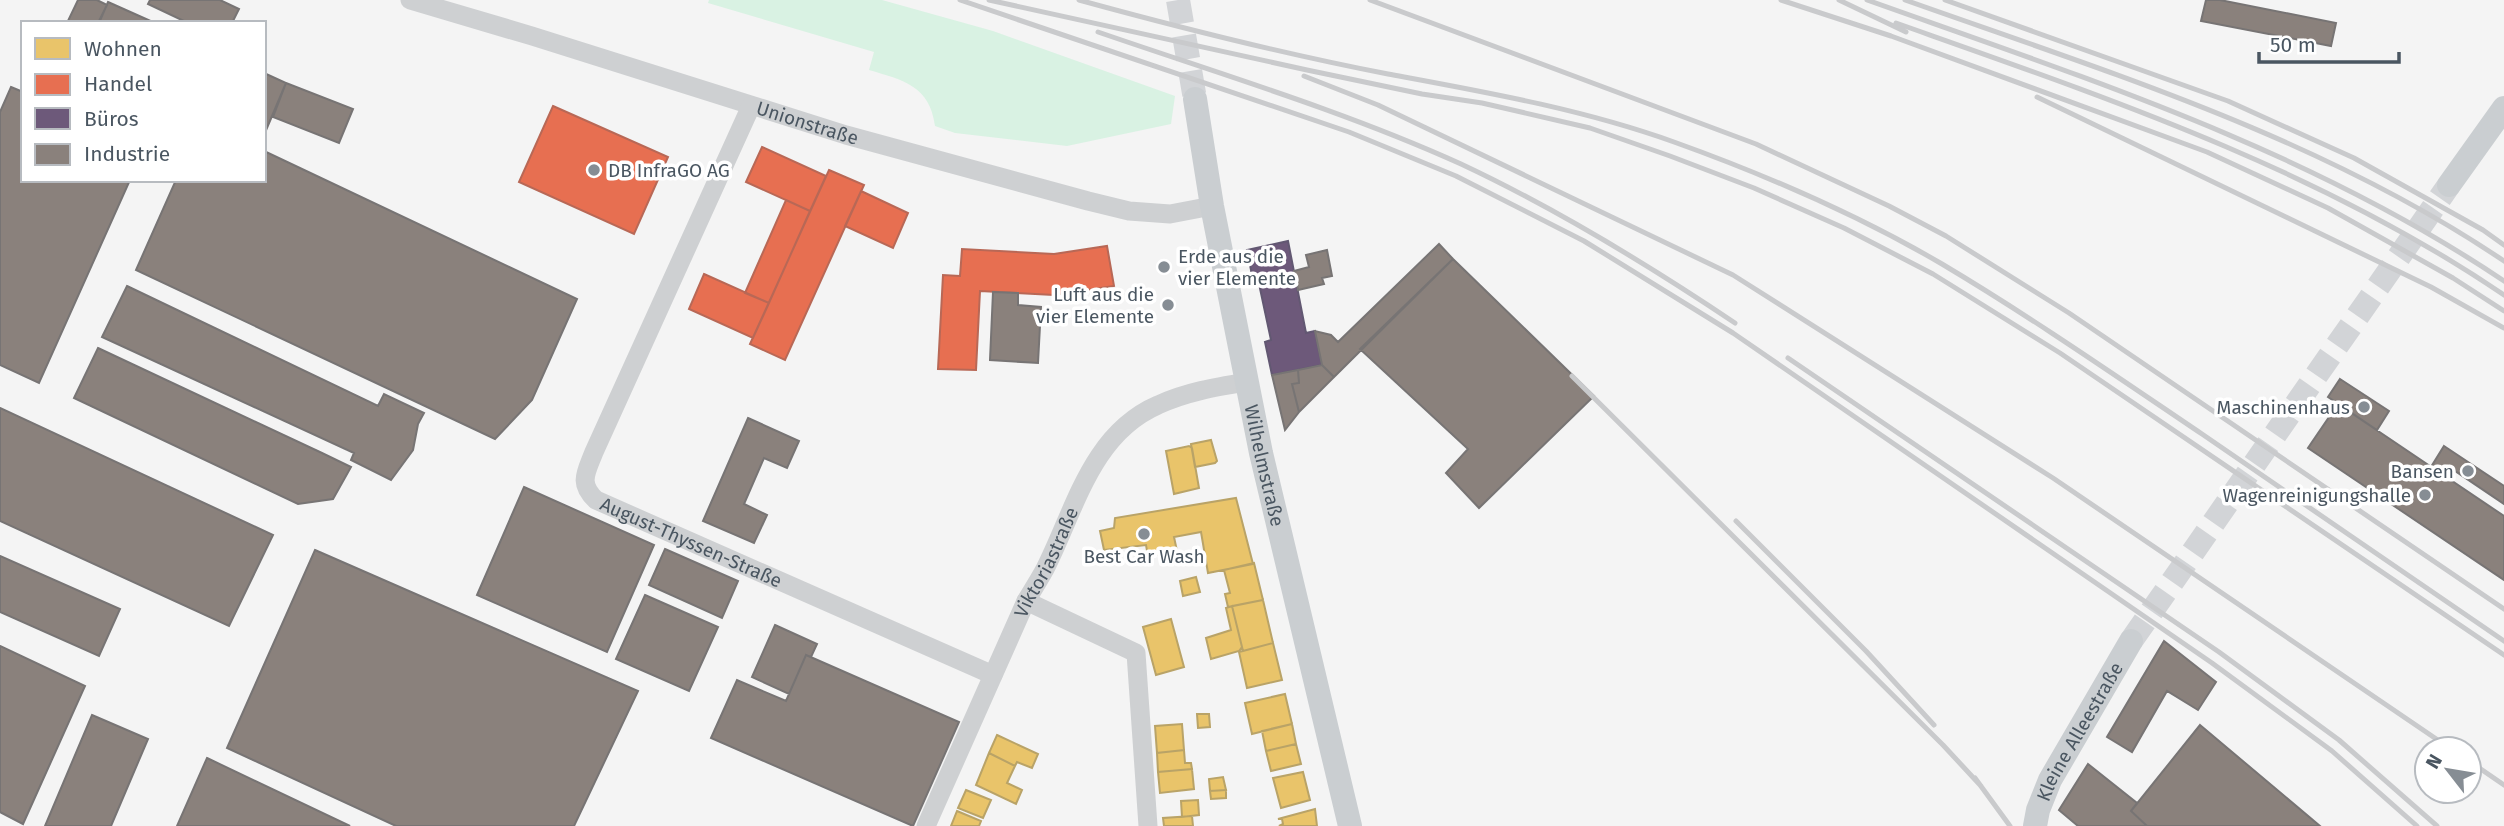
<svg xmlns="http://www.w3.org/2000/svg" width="2504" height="826" font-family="'Fira Sans',sans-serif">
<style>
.green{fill:#d9f2e3}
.homes{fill:#e9c46a;stroke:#b9a367;stroke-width:2}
.shops{fill:#e76f51;stroke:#b86856;stroke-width:2}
.offices{fill:#6d597a;stroke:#625872;stroke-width:2}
.industry{fill:#8a817c;stroke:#777474;stroke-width:2}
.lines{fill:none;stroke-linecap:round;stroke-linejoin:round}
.major-tunnel{stroke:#d2d4d7;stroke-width:24;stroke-dasharray:24 12;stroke-linecap:butt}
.minor{stroke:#ced0d2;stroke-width:19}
.major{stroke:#caced1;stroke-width:24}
.rail{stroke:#c9cacc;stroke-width:5}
.poi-dot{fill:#868d94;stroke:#fff;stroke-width:2.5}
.labels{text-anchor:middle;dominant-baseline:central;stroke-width:7;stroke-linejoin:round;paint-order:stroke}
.street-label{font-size:19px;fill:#4a5661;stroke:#fff}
.poi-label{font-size:19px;fill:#4a5661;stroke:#fff;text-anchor:end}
</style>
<rect width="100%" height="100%" fill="#f4f4f4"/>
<path class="green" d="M709 0H882L993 31 1175 96 1171 124 1067 146 955 133 935 126C930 86 903 80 869 70L874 52 708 3Z"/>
<path class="homes" d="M1211 440 1217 461 1215 463 1195 467 1191 444Z
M1189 446 1192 448 1199 488 1174 494 1166 451Z
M1236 498 1253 564 1208 573 1201 532 1174 537 1177 551 1148 556 1146 545 1104 550 1100 531 1114 528 1115 518Z
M1254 563 1263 600 1228 607 1225 594 1230 593 1224 570Z
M1196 577 1200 592 1183 596 1180 581Z
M1263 600 1273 643 1243 651 1232 606Z
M1232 606 1242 647 1239 651 1211 659 1206 638 1231 630 1226 608Z
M1171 619 1184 667 1156 675 1143 627Z
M1273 643 1282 680 1247 688 1239 652Z
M1285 694 1292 724 1252 734 1245 703Z
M1197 714H1209L1210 727 1198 728Z
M1182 724 1184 750 1157 753 1155 726Z
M1292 724 1296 744 1266 751 1262 731Z
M997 735 1038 754 1032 768 1017 762 1015 766 989 753Z
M1296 744 1301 764 1271 771 1266 751Z
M1184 750 1185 763H1191L1192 769 1158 772 1157 753Z
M989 753 1015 766 1007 783 1022 790 1016 804 976 785Z
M1192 769 1194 789 1160 793 1158 772Z
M1303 772 1310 800 1281 808 1273 778Z
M1223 777 1226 790 1210 791 1209 779Z
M966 790 991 800 983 818 958 808Z
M1226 790V798L1211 799 1210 791Z
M1198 800 1199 815 1182 817 1181 801Z
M1315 809 1317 826H1279L1283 824 1282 819H1278Z
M957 811 981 821 979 826H951Z
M1192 816 1193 826H1164L1163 818Z"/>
<path class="shops" d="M553 106 668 157 634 234 519 182Z
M762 147 826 176 810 211 746 182Z
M829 170 864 185 785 360 750 344Z
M861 191 908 213 893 248 845 226Z
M786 200 810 211 769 303 745 293Z
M1107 246 1114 286 1054 295 980 291 976 370 938 369 943 275 960 276 962 249 1054 254Z
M704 274 769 303 753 338 689 309Z"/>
<path class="offices" d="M1288 241 1306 333 1315 331 1322 365 1272 375 1265 342 1271 340 1258 279 1253 280 1247 250Z"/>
<path class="industry" d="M78 0H97L107 5 98 23H67Z
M150 0H220L239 9 232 23H188L148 4Z
M2206 0H2220L2336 23 2331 46 2201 21Z
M108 2 155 23H99Z
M264 73 286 83 264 135Z
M286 83 353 109 339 143 273 117Z
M11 87 23 92V180H130L39 383 0 365V112Z
M264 151 577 299 532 400 495 439 136 270 176 180H264Z
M1439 244 1453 259 1334 377 1322 365 1315 331 1331 335 1338 342Z
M1327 250 1332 276 1322 278 1324 284 1298 290 1294 271 1309 267 1306 255Z
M1453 259 1594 396 1479 508 1446 473 1468 449 1360 349Z
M127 286 378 406 384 394 424 413 418 424 413 450 391 480 351 460 354 453 102 337Z
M993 292 1018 293V305L1041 307 1038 363 990 360Z
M98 348 322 453 351 467 333 499 298 504 74 398Z
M1322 365 1334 377 1299 412 1292 384 1299 383 1298 370Z
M1298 370 1299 383 1292 384 1299 412 1285 430 1272 375Z
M2340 379 2389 411 2377 430 2328 397Z
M2338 404 2504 516V580L2308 448Z
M0 408 273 535 229 626 0 521Z
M748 418 799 441 787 468 764 458 744 504 767 515 754 543 703 521Z
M2444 446 2504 486V504L2449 467 2444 475 2431 467Z
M524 487 654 545 607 652 477 595Z
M665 549 738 581 722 618 649 585Z
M315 550 638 691 574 826H396L227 748Z
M0 556 120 609 99 656 0 612Z
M645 595 718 627 689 691 616 659Z
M775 625 817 644 811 657 806 655 789 694 752 677Z
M2164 641 2216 682 2198 710 2167 691 2132 752 2107 737Z
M0 646 85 686 23 824 0 812Z
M806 655 959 722 913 826 711 738 737 680 786 701Z
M92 715 148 739 111 826H45Z
M2200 725 2320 826H2147L2131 811Z
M207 758 350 826H177Z
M2088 764 2137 803 2131 811 2147 826H2078L2059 810Z"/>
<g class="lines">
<path class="major-tunnel" d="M1178 0 1195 99
M2131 641 2449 185"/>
<g class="minor">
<path id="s1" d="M410 0 532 36 846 135 1088 201 1129 211 1170 214 1212 206"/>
<path id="s2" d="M751 106 594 452C586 473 578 483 596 500L993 675"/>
<path d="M1026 601 1136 653 1148 826"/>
<path id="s3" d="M926 826 1026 601C1032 591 1039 580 1045 569 1075 510 1091 434 1158 405 1186 392 1216 387 1246 382"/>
</g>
<g class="major">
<path id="s4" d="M1195 99 1212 206 1261 453 1350 826"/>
<path d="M2449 185 2504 108"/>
<path id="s5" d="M2035 826 2038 810 2050 780 2131 641"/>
</g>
<path class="rail" d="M960 0 1349 132 1456 176 1584 241 1733 333 2212 663 2332 751 2417 826
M989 0 1307 70 1422 94 1482 103 1590 128 1670 156 1754 188 1844 228 1933 274 2060 353 2504 655
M1079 0C1181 28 1284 54 1388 74 1485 92 1582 109 1674 142 1766 175 1858 215 1942 264 2031 317 2116 376 2202 434 2303 503 2403 572 2504 641
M1370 0 1756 144 1889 206 1946 236 2069 313 2504 609
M1781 0 1891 36 2207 152 2328 208 2453 278 2504 311
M1839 0 1906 32
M1867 0C2086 78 2310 150 2504 281
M1905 0C2111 73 2322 138 2504 261
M1945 0 2228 101 2354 158 2483 230 2504 245
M1896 23C2105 97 2319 169 2504 295
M1098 32C1220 74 1344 111 1461 164 1557 209 1647 264 1735 323
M1304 76 1378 105 1733 275 2053 478 2451 749
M2037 97 2431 287 2504 328
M1788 358 2219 652 2339 740 2437 826
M1572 376 1943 745 1981 786
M1736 521 1866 651 1934 725
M2469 761 2504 785
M1975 778 2010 826"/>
</g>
<g class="poi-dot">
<circle cx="594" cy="170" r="7"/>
<circle cx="1164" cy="267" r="7"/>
<circle cx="1168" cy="305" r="7"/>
<circle cx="2364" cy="407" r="7"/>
<circle cx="2468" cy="471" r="7"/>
<circle cx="2425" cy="495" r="7"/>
<circle cx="1144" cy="534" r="7"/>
</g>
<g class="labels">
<g class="street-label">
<text stroke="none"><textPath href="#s1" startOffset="416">Unionstraße</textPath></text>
<text stroke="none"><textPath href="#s4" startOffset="373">Wilhelmstraße</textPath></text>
<text stroke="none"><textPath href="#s2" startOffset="537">August-Thyssen-Straße</textPath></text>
<text stroke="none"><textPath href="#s3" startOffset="290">Viktoriastraße</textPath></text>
<text stroke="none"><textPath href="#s5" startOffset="105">Kleine Alleestraße</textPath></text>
</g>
<g class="poi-label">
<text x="608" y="170" text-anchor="start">DB InfraGO AG</text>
<text x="1178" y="256" text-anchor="start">Erde aus die<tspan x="1178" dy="22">vier Elemente</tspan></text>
<text x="1154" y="294">Luft aus die<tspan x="1154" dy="22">vier Elemente</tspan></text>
<text x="2350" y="407">Maschinenhaus</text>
<text x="2454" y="471">Bansen</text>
<text x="2411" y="495">Wagenreinigungshalle</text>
<text x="1144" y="556" text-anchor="middle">Best Car Wash</text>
</g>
</g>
<rect x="21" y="21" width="245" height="161" fill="#ffffff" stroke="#b7bbc0" stroke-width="2"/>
<rect x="35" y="38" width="35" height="21" fill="#e9c46a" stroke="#b7bbc0" stroke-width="2"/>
<text x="84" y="56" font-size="21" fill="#4a5661">Wohnen</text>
<rect x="35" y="74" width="35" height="21" fill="#e76f51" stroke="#b7bbc0" stroke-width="2"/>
<text x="84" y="91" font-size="21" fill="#4a5661">Handel</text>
<rect x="35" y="108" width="35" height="21" fill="#6d597a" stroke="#b7bbc0" stroke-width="2"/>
<text x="84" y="126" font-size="21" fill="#4a5661">Büros</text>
<rect x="35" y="144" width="35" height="21" fill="#8a817c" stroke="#b7bbc0" stroke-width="2"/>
<text x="84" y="161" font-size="21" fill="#4a5661">Industrie</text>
<g transform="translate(2448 770) rotate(301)"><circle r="33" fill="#ffffff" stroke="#b7bbc0" stroke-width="2"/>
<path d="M0-5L12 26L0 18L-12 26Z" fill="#868d94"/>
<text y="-10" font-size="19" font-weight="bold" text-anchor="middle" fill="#4a5661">N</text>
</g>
<path d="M2259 52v10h140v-10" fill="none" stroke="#4a5661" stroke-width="3.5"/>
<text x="2270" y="52" font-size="21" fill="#4a5661" stroke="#ffffff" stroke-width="5" paint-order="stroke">50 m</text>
</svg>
